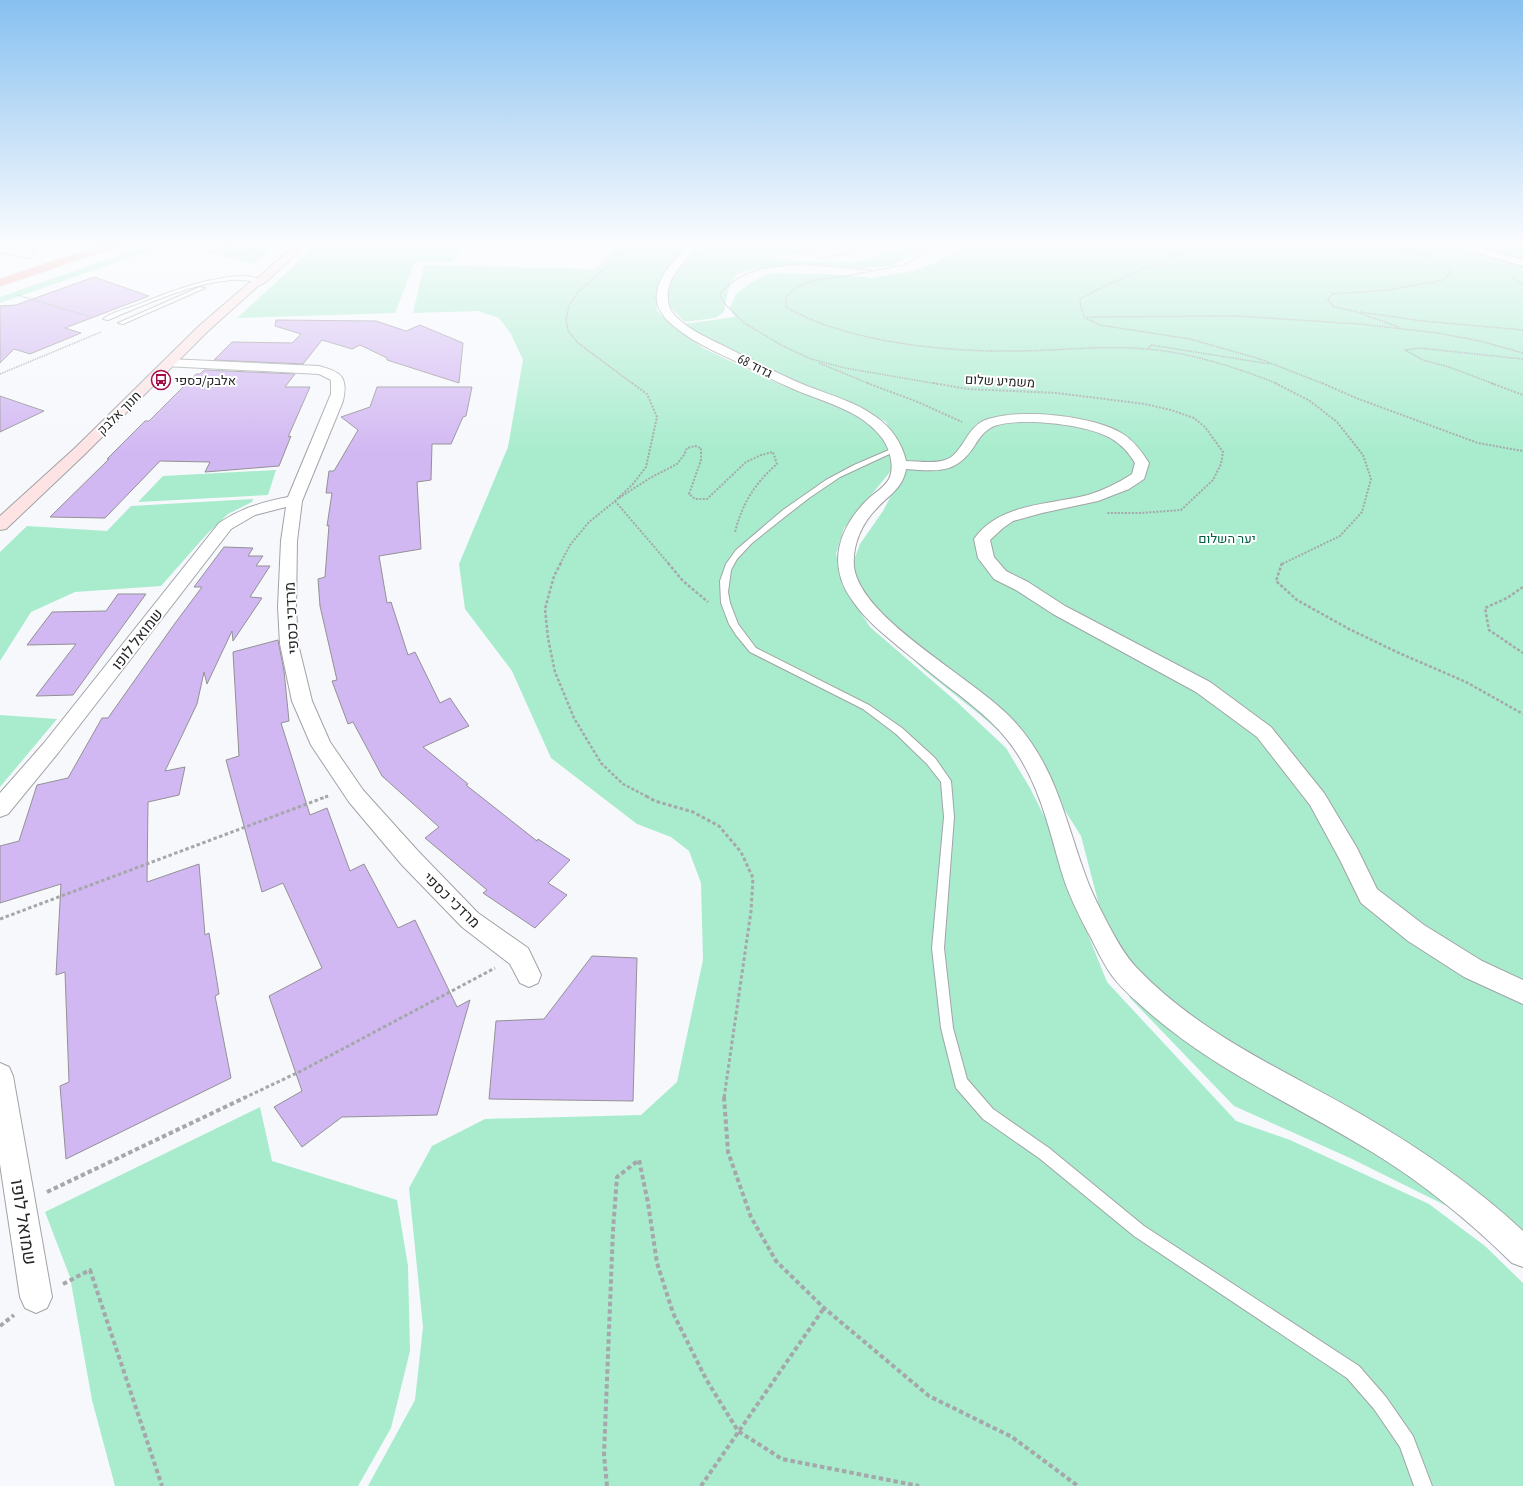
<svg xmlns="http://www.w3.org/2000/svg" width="1523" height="1486" font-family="'PT Sans Narrow',Heebo,sans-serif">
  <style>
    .green { fill: #a8eccd }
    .building { fill: #d2b8f2; stroke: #939195 }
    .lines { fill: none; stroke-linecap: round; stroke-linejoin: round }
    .lane-casing { stroke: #a1a3a6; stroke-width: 2 }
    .street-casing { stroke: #a1a3a6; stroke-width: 2 }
    .secondary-casing { stroke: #a1a3a6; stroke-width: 2 }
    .highway-casing { stroke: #d3d3d4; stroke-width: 2 }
    .path-far4 { stroke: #a5a7aa; stroke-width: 1.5; stroke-dasharray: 1.5 1; stroke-linecap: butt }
    .path-far3 { stroke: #a5a7aa; stroke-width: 2; stroke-dasharray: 2 1.5; stroke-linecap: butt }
    .path-far2 { stroke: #a5a7aa; stroke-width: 2.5; stroke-dasharray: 3 2; stroke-linecap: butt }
    .path-far1 { stroke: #a5a7aa; stroke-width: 3; stroke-dasharray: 3.5 2.5; stroke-linecap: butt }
    .path { stroke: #a5a7aa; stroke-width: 4; stroke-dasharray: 4.5 3; stroke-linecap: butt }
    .lane { fill: #fff; fill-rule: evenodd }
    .street { fill: #fff; fill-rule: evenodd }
    .secondary { fill: #fde3e3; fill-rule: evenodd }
    .highway { fill: #f7a3a1; fill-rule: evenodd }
    .labels { text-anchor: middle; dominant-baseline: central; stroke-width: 4; stroke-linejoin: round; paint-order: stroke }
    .far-street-label { font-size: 13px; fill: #242527; stroke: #fff }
    .far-poi-label { font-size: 13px; fill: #242527; stroke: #fff; text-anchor: start }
    .far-park-label { font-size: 13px; fill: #005f42; stroke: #fff }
    .street-label { font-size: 15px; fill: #242527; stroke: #fff }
    .near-street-label { font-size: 18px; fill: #242527; stroke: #fff }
  </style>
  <rect width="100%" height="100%" fill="#f6f8fc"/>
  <!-- green -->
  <path class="green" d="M150,244H169L0,303V297Z
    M192,244H276L253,264Z
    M318,244H464L452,262H415L395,313L237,318Z
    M622,244H687C669,265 655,282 657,311L672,325L703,348L770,380L848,411L870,426L882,438L893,461L890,472L844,528L836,554L850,596L870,627L958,703L1006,748L1030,788L1058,844L1077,907L1107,982L1236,1121L1290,1140L1429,1204L1485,1246L1523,1283V1486H368L415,1400L423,1327L409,1188L432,1146L485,1119L641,1115L677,1082L703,960L701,883L689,851L671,837L637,824L551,758L512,671L465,609L459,564L508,447L523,360L511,334L499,318L478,311L413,313L424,265L595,269Z
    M703,244H857L854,245L792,255L771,256L789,261L856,262L918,244H937L890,266L864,268L803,264L750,270L736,275L732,280L728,291L724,312L715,318L685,322L665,301C669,290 673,279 679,269C686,260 697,254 703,244Z
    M966,244H1523V1265L1481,1223L1350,1158L1234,1106L1130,998L1099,905L1081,836L1033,760L979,714L924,670L874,622L851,568L860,544L883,511L908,463L886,422L849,402L819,392L783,377L712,341L684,324L735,317L730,308L736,294L752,282L770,273L847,275L872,278L913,271L940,261Z
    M276,470L268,495L138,502L163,476Z
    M253,499L252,502L228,514L207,534L161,586L75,592L31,612L0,661V552L27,526L107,531L131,506Z
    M0,715L57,719L0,787Z
    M260,1107L272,1161L397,1200L408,1266L410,1351L391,1428L358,1486H115L92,1400L70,1277L45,1212Z"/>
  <!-- building -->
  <path class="building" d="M94,277L149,296L65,328L81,333L30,354L14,349L0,363V306L16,305Z
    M276,320L376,321L406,331L420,325L463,343L459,383L387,360V358L360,345L352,349L322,340L303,364L214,360L232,342L292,343L301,334L275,326Z
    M204,370L295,374L285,387H310L288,437L291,436L279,466L205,472L210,462L160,461L105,518L50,517L109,459H107L145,421H149L196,374H200Z
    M377,387H472L466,416L463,417L451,444H432L431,480L417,482L421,549L379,556L387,603L391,602L408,655L415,652L440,703L450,698L469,726L423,747L468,784L466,785L537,841L538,839L570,860L548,883L567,895L535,928L483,893L487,890L425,838L439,827L382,776L353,722L348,724L332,681L337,680L320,606L318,579L325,577L329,525L327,526L332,493H326L329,471H334L358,430L341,417L370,407Z
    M0,396L44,411L0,432Z
    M224,547L253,548L248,556H263L256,566H270L250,597L262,598L233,641L232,631L207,684L204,672L197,704L165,771L185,767L179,795L148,802L147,882L199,864L205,935L209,933L219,994L215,996L231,1078L66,1159L60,1086L69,1082L65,972L56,975L61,884L0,903V846L19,841L37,785L68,778L102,718H108L173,626L202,587H194Z
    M118,594H146L73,695L36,696L76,644L27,645L52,612L106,611Z
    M278,640L284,671L289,721L281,723L310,815L327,808L350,871L364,864L398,928L415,920L457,1007L470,1000L437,1115L342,1117L302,1147L274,1107L302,1091L269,996L322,968L283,883L262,892L226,760L239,756L233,652Z
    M592,956L637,958L633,1101L489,1099L496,1021L544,1019Z"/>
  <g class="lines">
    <defs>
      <path id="lane" d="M247,276L265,280C260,283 239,279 231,280C189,284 147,304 108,320L103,319C111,313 124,309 134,306C170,292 208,276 247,276Z
        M200,287L205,288L123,324L118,323Z
        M896,447L899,449L898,450L840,477L809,498L782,519L752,543L737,559L731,570L728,592L730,603L738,624L756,648L869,705L902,728L935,758L951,781L954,817L944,948L953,1028L967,1079L993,1109L1049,1148L1144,1226L1359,1366L1386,1397L1413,1436L1432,1486H1414L1400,1447L1374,1409L1347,1378L1134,1236L1039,1158L983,1119L956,1088L941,1028L932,948L944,817L941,782L927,764L896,734L863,709L750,652L736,635L729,624L721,603L720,581L726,564L736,550L783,510L826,480L854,465Z"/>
      <path id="street" d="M689,244H699C688,259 671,272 668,291C667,298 668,306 672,312C684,327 705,337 722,345C750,359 778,374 807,386C830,395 856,402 876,417C891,427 902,443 906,461C918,461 933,464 945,460C962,455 966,429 983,421C1014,407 1094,415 1123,434C1134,441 1142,452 1149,463L1144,479L1129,489L1098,501L1042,513L1013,521L1003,528L990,540L994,557L1006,571L1028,582L1065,606L1210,682L1271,727L1324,793L1357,848L1377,889L1424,925L1482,961L1523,980V1004L1464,977L1408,941L1361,903L1340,860L1310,805L1257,737L1196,692L1053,614L1016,590L994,579L978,558L974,539C999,503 1049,505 1088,495C1104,490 1118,483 1132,474L1135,463C1129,453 1122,445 1112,439C1088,424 1021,417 994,426C985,430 979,438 975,445C956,475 937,471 906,469C903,488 889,495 877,508C862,523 852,545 854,567C861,620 976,679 1013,720C1056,766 1065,820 1086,877C1092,894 1101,910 1109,926C1117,941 1125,955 1136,967C1198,1033 1282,1069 1359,1113C1418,1147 1474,1185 1523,1231V1267L1512,1263C1469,1221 1423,1183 1372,1152C1295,1105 1212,1069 1145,1009C1134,999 1122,989 1113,977C1104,965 1098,952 1091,938C1079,916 1068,894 1061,870C1050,832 1041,792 1020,758C1004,731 982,713 958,694C940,681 923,666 905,652C886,636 866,621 852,600C827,565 838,529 867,500C874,493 884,488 889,479C895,467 890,449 882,438C862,411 827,403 798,391C777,382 757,372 737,362C714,351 686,339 667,320C660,312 655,303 657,293C659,274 677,258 689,244Z
        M1452,244H1467L1523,260V266L1454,246Z
        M0,246L34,253L35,255L30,258L0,252Z
        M169,359L319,366C342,372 348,377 343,401L302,501L297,541L296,607L298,644L312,701L330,742L363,790L418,851L478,913L528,948L541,975L538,983L529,987L520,983L510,964L462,927L402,865L349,802L311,745L292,701L280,644L278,607L281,541L286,507L255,515L231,529L58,753L8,814L0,817V793L44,743L219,523C241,508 263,502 288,497L331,394V380L319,374L165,366L163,363L165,360Z
        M0,1063L9,1067L13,1076L52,1297L47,1308L36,1313L25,1308L20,1297L0,1164Z"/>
      <path id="secondary" d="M296,244H307L266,282L258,286L207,332L85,454L6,529L0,530V516L75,448L199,326L250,282L258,278Z"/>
      <path id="highway" d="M105,244H120L119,246L0,286V279Z"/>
    </defs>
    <!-- lane casing -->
    <use href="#lane" class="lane-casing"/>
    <!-- street casing -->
    <use href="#street" class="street-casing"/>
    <!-- secondary casing -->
    <use href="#secondary" class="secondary-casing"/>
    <!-- highway casing -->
    <use href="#highway" class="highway-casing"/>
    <!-- path-far4 -->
    <path class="path-far4" d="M179,244L209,253L228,245L232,246L212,253L226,257L239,252
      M222,244L228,245
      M632,244L577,293L569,306L566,319L568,331L578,343L633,384
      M946,244L903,265L846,276L815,280L797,287L786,296V307C846,342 944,352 1013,351C1058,351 1102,345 1146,349C1189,352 1238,368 1278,384
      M1189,244L1184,251L1105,286L1080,299L1081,308L1085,318L1100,325L1190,339L1260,359L1324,384
      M1390,244L1440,260L1452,270L1444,280L1388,290L1332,294L1328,300L1334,307L1354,311L1399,327
      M248,245L258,246L260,248L249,253L237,251L239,248Z
      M254,252L264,255
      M819,259L891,244
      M872,270C825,267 753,252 720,294L723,302L744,323L783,346L811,359L845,368L938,384
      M1513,278L1523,285
      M17,295L91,317
      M1360,312L1423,321L1523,330
      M1087,317L1237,316L1359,324L1438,333L1480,341L1523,353
      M1148,349L1151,345L1270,364
      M819,363L870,384
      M0,374L101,332
      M1494,384L1449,367L1423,360L1405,350L1419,348L1523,359"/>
    <!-- path-far3 -->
    <path class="path-far3" d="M867,383L918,402L962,422
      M933,383L968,389L1057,393L1145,404L1171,410L1194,418L1205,427L1223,452L1221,464L1213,480L1181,510L1140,513H1106
      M1275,383L1310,401L1337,422L1363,455L1371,479L1362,512L1340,536L1282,564
      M1322,383L1356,398L1478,443L1523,451
      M1491,383L1523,395
      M619,498L650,478L677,464L684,455L687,448L695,446L701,448V460L689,494L695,499H707L746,462L761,455L773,452L777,464C755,483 742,504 735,532
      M615,501L669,564
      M560,564L570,545L589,522L614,502L633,484L646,467L657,417L647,394L632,383"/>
    <!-- path-far2 -->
    <path class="path-far2" d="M561,563L554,576L545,609L548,638L555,672L574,718L601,763L623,784L648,797
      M668,563L683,581L708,602
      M1282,563L1276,581L1297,600L1349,629L1399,653L1466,682L1523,714
      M1523,587L1507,598L1485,608L1489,630L1523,653
      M325,797L329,796"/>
    <!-- path-far1 -->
    <path class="path-far1" d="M646,796L655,801L693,812L719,826L741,852L753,878L751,911L724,1098
      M0,919L328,796
      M244,1098L301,1071L495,968"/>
    <!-- path -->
    <path class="path" d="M724,1097L728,1152L751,1217L776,1261L824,1308L929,1396L1012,1437L1078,1486
      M47,1192L246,1097
      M63,1284L90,1270L162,1486
      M0,1326L14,1315
      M607,1486L604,1455L613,1230L617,1177L639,1160L648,1203L657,1263L673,1313L706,1379L738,1431L782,1459L919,1486
      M701,1486L824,1308"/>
    <!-- lane -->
    <use href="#lane" class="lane"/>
    <!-- street -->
    <use href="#street" class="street"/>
    <!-- secondary -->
    <use href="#secondary" class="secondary"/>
    <!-- highway -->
    <use href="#highway" class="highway"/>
  </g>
  <!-- sky -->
  <linearGradient id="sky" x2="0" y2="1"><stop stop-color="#87c0f0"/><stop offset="0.54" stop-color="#fbfcfe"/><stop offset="1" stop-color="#fbfcfe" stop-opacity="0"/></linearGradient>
  <rect width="1523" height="452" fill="url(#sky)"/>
  <!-- icons -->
  <defs>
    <symbol id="bus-ring" viewBox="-11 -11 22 22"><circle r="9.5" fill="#fff" stroke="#a40d46" stroke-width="1.5"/><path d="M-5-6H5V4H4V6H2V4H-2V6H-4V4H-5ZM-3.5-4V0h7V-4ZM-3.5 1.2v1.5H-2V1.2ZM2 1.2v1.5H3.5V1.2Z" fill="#a40d46"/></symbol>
  </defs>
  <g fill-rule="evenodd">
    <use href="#bus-ring" x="150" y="369" width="22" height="22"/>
  </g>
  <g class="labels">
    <!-- far-street labels -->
    <g class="far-street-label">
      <text transform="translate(755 366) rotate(27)">גדוד 68</text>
      <text transform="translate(1000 381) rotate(3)">משמיע שלום</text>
      <text transform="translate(119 413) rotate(-45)">חנוך אלבק</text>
    </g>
    <!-- far-poi labels -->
    <g class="far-poi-label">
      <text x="175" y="380">אלבק/כספי</text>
    </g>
    <!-- far-park labels -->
    <g class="far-park-label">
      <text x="1227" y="538">יער השלום</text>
    </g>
    <!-- street labels -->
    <g class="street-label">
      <text transform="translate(291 618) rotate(-93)">מרדכי כספי</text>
      <text transform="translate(137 639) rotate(-52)">שמואל לופו</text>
      <text transform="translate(452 900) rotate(44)">מרדכי כספי</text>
    </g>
    <!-- near-street labels -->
    <g class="near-street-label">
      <text transform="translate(24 1222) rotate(81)">שמואל לופו</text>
    </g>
  </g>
</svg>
